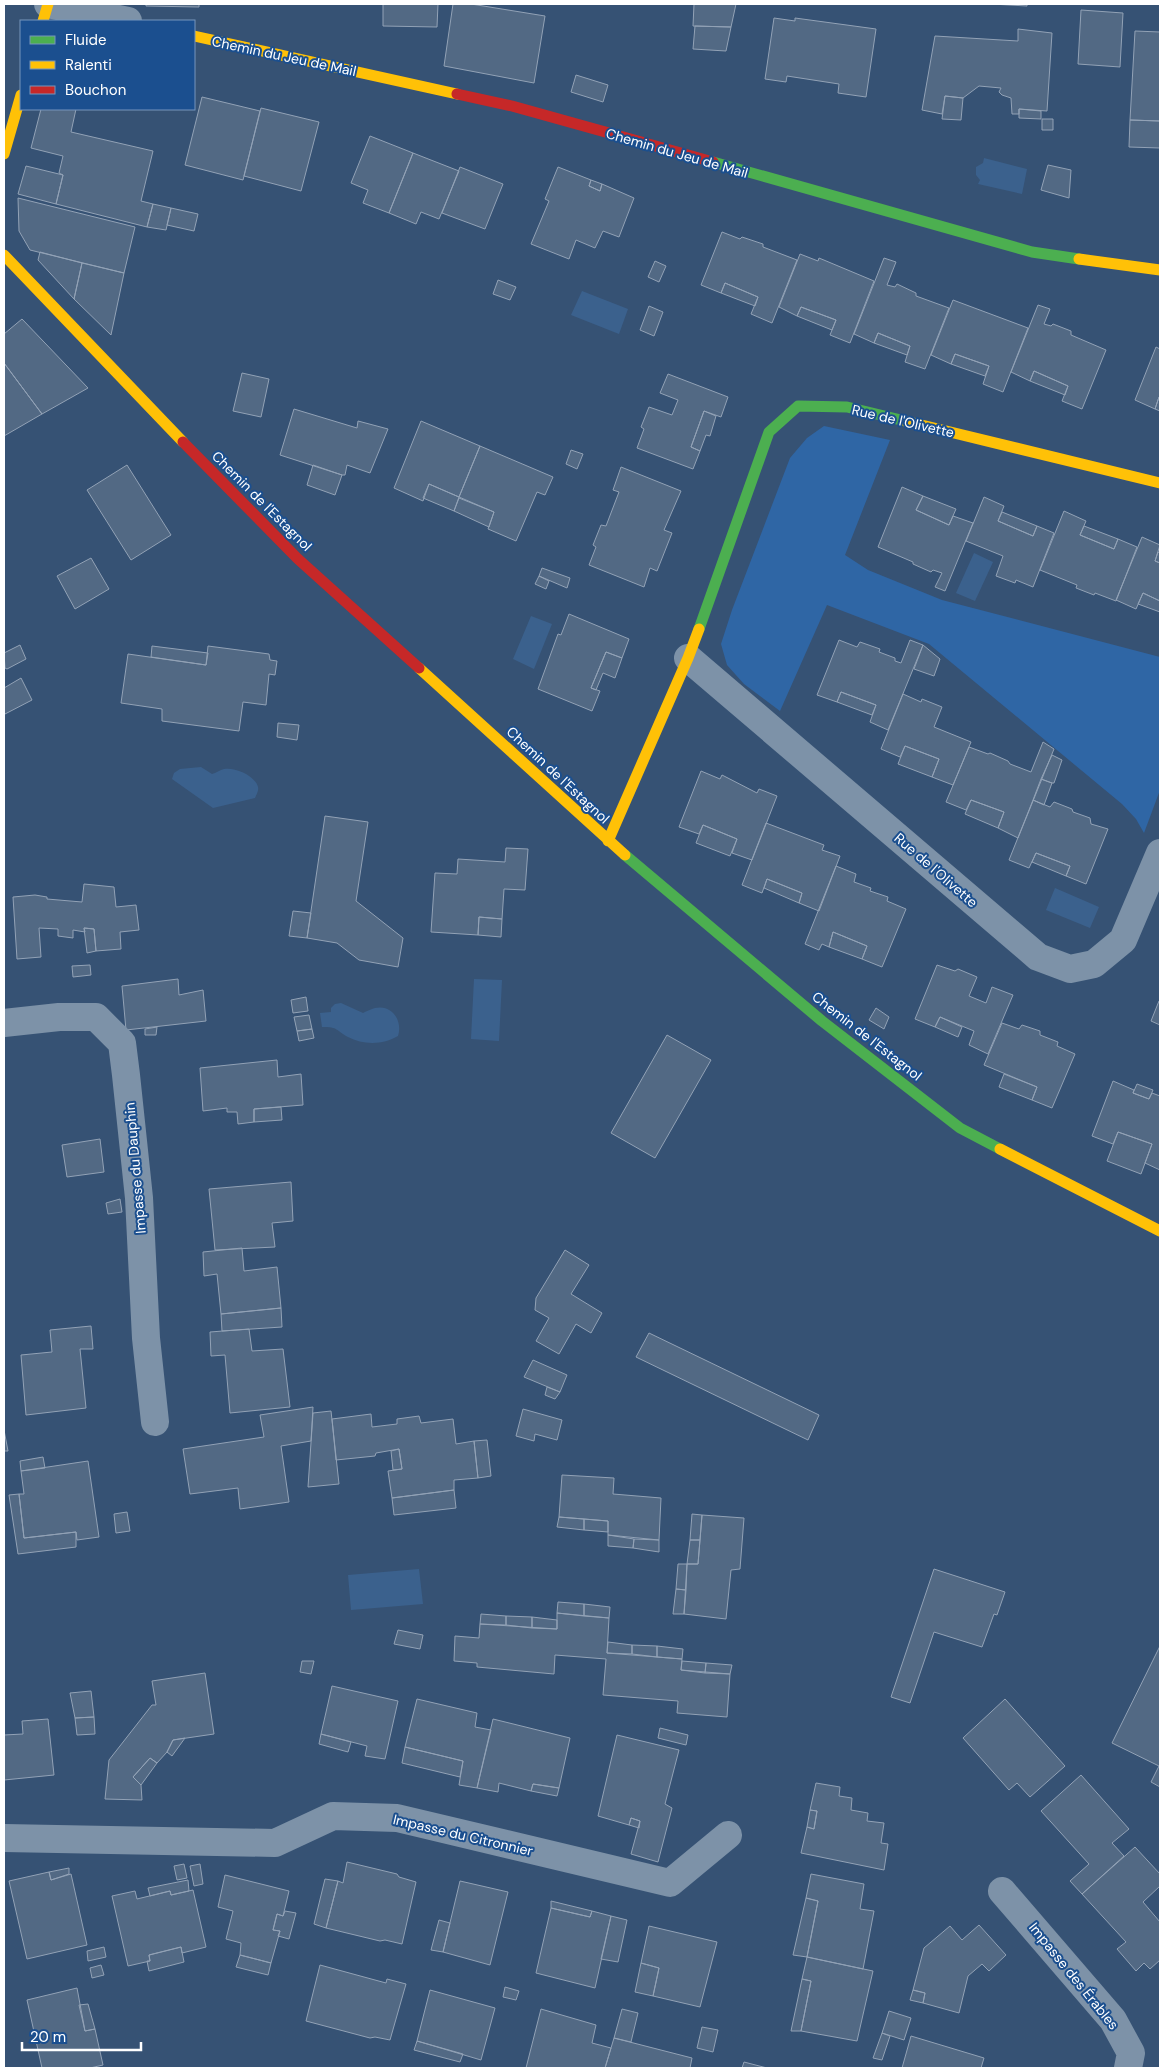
<svg xmlns="http://www.w3.org/2000/svg" width="1164" height="2072" font-family="'DM Sans',sans-serif">
  <style>
    .green { fill: #2f66a5 }
    .water { fill: #3b618d }
    .building { fill: #526984; stroke: #92a2b6 }
    .lines { fill: none; stroke-linecap: round; stroke-linejoin: round }
    .street { stroke: #7d92a8; stroke-width: 28 }
    .fast { stroke: #4caf50; stroke-width: 11 }
    .slow { stroke: #ffc107; stroke-width: 11 }
    .jam { stroke: #c62828; stroke-width: 11 }
    .labels { text-anchor: middle; dominant-baseline: central; stroke-width: 4; stroke-linejoin: round; paint-order: stroke }
    .street-label { font-size: 14px; fill: #fff; stroke: #1b4f8f }
  </style>
  <rect width="100%" height="100%" fill="#365274"/>
  <!-- green -->
  <path class="green" d="M824,426L890,440L845,555L868,570L942,600L1160,657V790L1144,833L1136,819L1122,804L929,644L827,605L780,711L744,684L727,665L721,644L732,610L790,458L807,438Z"/>
  <!-- water -->
  <path class="water" d="M984,158L1027,169L1022,194L978,184L980,180L976,175V167L983,163Z
    M582,291L628,309L619,334L571,315Z
    M974,553L993,562L975,601L956,593Z
    M531,616L552,624L534,669L513,659Z
    M201,767L212,774C216,773 220,770 224,769C234,767 255,775 258,787C259,791 256,795 255,798L213,808L172,779L174,773L180,769Z
    M1055,888L1099,907L1090,928L1046,910Z
    M474,979L502,980L499,1041L471,1039Z
    M341,1003L363,1013C367,1011 371,1009 375,1008C392,1004 403,1021 398,1036C383,1045 363,1045 348,1037C335,1030 339,1027 322,1027L320,1013L331,1012V1008L335,1004Z
    M419,1569L423,1604L351,1610L348,1575Z"/>
  <!-- building -->
  <path class="building" d="M146,4H199V7L146,6Z
    M383,4H438L437,27L383,26Z
    M453,4H471L545,16L534,83L444,66Z
    M694,4H736L731,27L693,26Z
    M991,4H1027V6Z
    M1081,10L1123,13L1120,67L1078,64Z
    M774,18L795,21V18L876,29L866,97L838,93L839,84L787,76L786,82L765,79Z
    M695,26L731,27L726,51L693,49Z
    M1018,29L1052,33L1047,111L1019,109V114H1012L1011,98L1002,95L999,92L1001,88L979,86L963,98L945,96L942,114L922,110L935,36L1018,41Z
    M1135,31L1160,32V121L1130,120Z
    M576,75L608,85L603,102L571,92Z
    M945,96L963,98L961,120L942,119Z
    M202,97L260,111L243,180L185,165Z
    M261,108L319,122L301,191L244,176Z
    M41,109H76L71,132L153,151L141,201L153,204L147,227L56,204L63,175L59,173L63,156L31,148Z
    M1019,109L1041,111V119L1019,118Z
    M1042,119H1053V130H1042Z
    M1130,120L1160,121V148L1129,147Z
    M370,136L413,153L389,213L363,203L368,190L351,183Z
    M413,153L459,171L439,219L421,212L416,224L389,213Z
    M1048,165L1071,170L1069,198L1041,190Z
    M26,166L63,175L56,204L18,194Z
    M460,167L503,184L485,229L442,213Z
    M558,167L591,180L589,186L600,191L602,184L634,198L619,237L603,231L595,248L576,240L569,259L531,244L549,201L545,199Z
    M591,180L602,184L600,191L589,186Z
    M18,198L135,227L124,273L30,250L19,231Z
    M153,204L171,208L166,230L147,227Z
    M171,208L198,214L194,231L167,225Z
    M722,232L740,239L742,237L763,244V247L797,260L772,323L751,314L758,297L725,283L721,293L701,285Z
    M40,252L82,263L74,299L38,260Z
    M800,254L818,261L819,258L874,281L850,343L830,335L836,320L801,307L797,316L779,307Z
    M884,258L896,262L887,285L895,287L897,284L916,293V296L949,308L925,369L905,362L910,346L878,333L874,343L854,334Z
    M655,261L666,266L659,282L648,277Z
    M82,263L124,273L111,335L74,299Z
    M498,280L516,287L510,300L493,294Z
    M725,283L758,297L755,306L721,293Z
    M953,300L1028,328L1003,392L983,384L989,366L955,354L951,364L931,355Z
    M1038,305L1050,309L1044,324L1051,326L1053,324L1071,331V335L1106,350L1082,409L1062,401L1068,386L1034,371L1030,381L1011,372Z
    M649,306L663,312L654,336L640,330Z
    M801,307L836,320L832,330L797,316Z
    M22,319L88,388L42,414L4,363V334Z
    M878,333L910,346L907,355L874,343Z
    M1156,347L1160,349V398L1159,397L1155,409L1135,400Z
    M955,354L989,366L985,376L951,364Z
    M4,363L42,414L4,436Z
    M1034,371L1068,386L1065,395L1030,381Z
    M242,373L269,379L261,417L233,411Z
    M668,374L728,397L721,417L704,411L691,447L700,451L693,469L637,448L644,429L641,427L649,407L672,415L678,400L660,393Z
    M1159,397L1160,398V411L1155,409Z
    M294,409L357,428L358,421L388,429L370,473L347,465L345,475H342L280,455Z
    M704,411L716,416L710,436L706,435L700,451L691,447Z
    M421,421L480,446L459,497L429,484L423,501L394,488Z
    M480,446L553,477L545,495L537,492L516,541L488,529L494,512L459,497Z
    M571,450L583,454L577,469L566,464Z
    M127,465L171,535L131,560L87,490Z
    M313,465L342,475L335,495L307,485Z
    M621,467L681,491L664,530L672,533L657,571L650,568L644,587L589,565L596,547L593,545L601,525L606,526L619,492L613,490Z
    M429,484L459,497L454,511L423,498Z
    M902,487L923,496L916,510L949,525L953,516L973,523L945,591L935,587L942,573L933,570L931,572L913,564V562L878,547Z
    M923,496L956,509L949,525L916,510Z
    M984,497L1004,506L998,521L1033,536L1037,526L1054,533L1033,587L1016,580L1015,583L996,576L1003,556L966,541Z
    M459,498L494,512L489,527L454,511Z
    M1064,511L1086,521L1080,535L1114,549L1118,539L1137,547L1116,601L1095,593L1094,595L1076,588L1077,585L1040,570Z
    M1002,512L1037,526L1033,536L998,521Z
    M1084,526L1118,539L1114,549L1080,535Z
    M1142,537L1160,545L1155,561L1160,563V601L1143,593L1136,609L1116,600Z
    M1158,552L1160,553V563L1155,561Z
    M91,558L109,589L75,609L57,576Z
    M542,568L570,578L567,588L539,576Z
    M539,576L549,581L546,589L535,584Z
    M1143,593L1160,601V612L1138,604Z
    M569,614L629,639L622,658L606,652L591,688L600,691L592,711L538,689L558,634L561,635Z
    M839,640L857,647L860,642L880,649L879,652L895,658V661L901,663L910,640L923,645L888,730L870,722L876,705L841,692L837,702L817,695Z
    M20,645L26,659L7,669L5,668L4,653Z
    M923,645L940,659L934,676L914,669Z
    M152,646L208,653L206,665L151,657Z
    M208,646L269,654L270,660L277,661L275,675L269,674L266,705L243,702L239,731L162,721V709L121,703L128,654L206,665Z
    M606,652L622,658L615,678L603,673L596,690L591,688Z
    M21,678L32,700L5,714L4,711V688Z
    M841,692L876,705L872,715L837,702Z
    M903,694L921,702L922,699L942,707L934,727L971,742L953,785L932,777L939,759L905,746L900,757L881,749Z
    M278,723L299,725L297,740L277,737Z
    M1043,742L1054,749L1018,838L998,828L1004,812L971,800L966,810L946,802L969,747L988,754L990,753L1008,761L1010,764L1031,772Z
    M905,746L939,759L932,777L898,764Z
    M1052,755L1062,760L1054,783H1052L1041,779Z
    M701,771L720,779L722,775L757,793L759,789L777,796L752,860L732,853L737,839L703,825L699,834L679,827Z
    M1041,779L1052,783L1044,805L1033,800Z
    M971,800L1004,812L998,828L965,814Z
    M1033,800L1050,807L1054,802L1072,809L1073,812L1090,818L1091,824L1108,829L1086,884L1066,876L1070,866L1036,853L1029,868L1009,860Z
    M325,816L368,822L356,901L403,938L398,967L359,960L337,943L307,938Z
    M766,823L824,845L822,850L840,856L819,911L799,903L802,893L767,879L762,893L742,885Z
    M703,825L737,839L730,856L696,843Z
    M506,848L528,849L525,890L504,889L502,919L479,917L478,935L431,932L435,873L457,874L458,859L505,862Z
    M1036,853L1070,866L1066,876L1032,862Z
    M836,866L856,874L854,882L871,888L870,891L888,897L887,901L906,909L882,967L862,959L867,946L833,932L829,947L822,944L819,950L805,944Z
    M767,879L802,893L799,903L764,888Z
    M84,884L114,887L116,907L136,905L139,930L120,932L121,949L96,951L94,929L84,928L85,932L73,930V938L58,936V929L39,928L41,957L17,959L13,897L35,895L47,897V899L82,902Z
    M293,911L311,913L307,938L289,936Z
    M479,917L502,919L501,937L478,935Z
    M84,928L94,929L96,951L87,953Z
    M833,932L867,946L862,959L829,947Z
    M90,965L91,975L73,977L72,966Z
    M937,965L955,971L958,969L977,977L969,996L986,1003L992,987L1013,995L988,1054L969,1045L974,1031L940,1017L935,1027L915,1019Z
    M178,979L179,995L203,990L206,1021L126,1030L122,986Z
    M306,997L308,1011L293,1013L291,1000Z
    M1159,1001H1160V1025L1151,1021Z
    M876,1008L889,1017L884,1029L869,1020Z
    M309,1015L312,1029L297,1031L294,1017Z
    M940,1017L962,1027L958,1037L935,1027Z
    M1002,1023L1019,1029L1022,1025L1040,1031V1035L1058,1042L1057,1046L1075,1054L1052,1108L1032,1100L1037,1087L984,1065Z
    M157,1027L156,1035H145V1029Z
    M312,1029L314,1038L299,1041L297,1031Z
    M667,1035L711,1060L655,1158L611,1133Z
    M277,1060L278,1077L301,1074L303,1105L254,1109V1122L238,1124L237,1112H227V1108L203,1111L200,1068Z
    M1004,1074L1037,1087L1032,1100L999,1087Z
    M1113,1081L1134,1090L1133,1093L1149,1099L1152,1093L1160,1096V1170L1145,1163L1152,1144L1118,1132L1113,1144L1092,1136Z
    M1137,1084L1153,1090L1149,1099L1133,1093Z
    M281,1107L282,1120L254,1122V1109Z
    M1118,1132L1152,1144L1141,1174L1107,1161Z
    M100,1139L104,1172L67,1177L62,1145Z
    M291,1182L293,1221L272,1223L275,1247L215,1250L209,1189Z
    M120,1199L122,1212L108,1214L106,1203Z
    M242,1248L244,1271L277,1267L281,1308L221,1314L217,1274L204,1276L203,1252Z
    M565,1250L589,1265L571,1294L602,1313L591,1333L576,1324L559,1354L536,1341L549,1318L535,1310L536,1298Z
    M281,1308L282,1327L222,1331L221,1314Z
    M91,1326L93,1349H80L86,1408L26,1415L21,1355L52,1352L50,1330Z
    M249,1329L252,1351L283,1349L290,1407L230,1413L225,1355L211,1356L210,1332Z
    M649,1333L819,1415L808,1440L636,1357Z
    M533,1360L567,1375L560,1392L524,1377Z
    M547,1387L560,1392L555,1399L545,1395Z
    M313,1407L311,1441L281,1446L289,1502L240,1509L238,1488L190,1494L183,1449L264,1437L260,1415Z
    M523,1409L562,1420L557,1440L535,1434L534,1441L516,1436Z
    M331,1411L339,1484L308,1487L313,1413Z
    M371,1414L372,1427L397,1424V1419L419,1416L421,1423L453,1419L456,1444L474,1441L478,1478L454,1480V1490L392,1498L388,1471L402,1469L399,1449L376,1453L375,1456L336,1460L332,1419Z
    M4,1430L8,1451H4Z
    M487,1440L491,1476L478,1478L474,1441Z
    M399,1449L402,1469L393,1470L391,1451Z
    M43,1457L45,1468L21,1471L20,1461Z
    M88,1461L99,1537L77,1540L76,1532L24,1538L19,1494H24L21,1471Z
    M562,1475L614,1478L613,1494L661,1498L659,1540L608,1535V1521L559,1517Z
    M454,1490L456,1508L394,1515L392,1498Z
    M19,1494L24,1538L76,1532V1547L18,1554L9,1495Z
    M127,1512L130,1531L116,1533L114,1514Z
    M692,1514L702,1515L700,1540H690Z
    M702,1515L744,1518L740,1569L731,1570L726,1619L684,1614L687,1564H698Z
    M559,1517L584,1519V1530L557,1527Z
    M584,1519L608,1521V1532L584,1530Z
    M608,1535L634,1539L633,1548L608,1546Z
    M634,1539L659,1540V1552L633,1548Z
    M690,1540H700L698,1564H687Z
    M678,1564H687L686,1590L676,1589Z
    M934,1569L1005,1592L997,1615L994,1614L982,1647L934,1632L910,1703L891,1697Z
    M676,1589L686,1590L684,1614H673Z
    M558,1602L584,1604V1616L557,1613Z
    M584,1604L610,1607L609,1618L584,1616Z
    M557,1613L609,1618L607,1653L682,1659L681,1670L730,1674L727,1717L677,1713L678,1701L603,1695L606,1659L555,1655L554,1674L477,1667V1663L454,1661L455,1636L479,1638L480,1624L557,1629Z
    M481,1614L506,1616V1625L480,1624Z
    M506,1616L532,1617V1628L506,1625Z
    M532,1617L557,1620V1629L532,1628Z
    M398,1630L423,1635L420,1649L394,1644Z
    M608,1642L632,1645V1654L607,1653Z
    M632,1645L657,1646V1657L632,1654Z
    M657,1646L683,1649L682,1659L657,1657Z
    M1160,1646V1787L1151,1782L1159,1766L1112,1743Z
    M302,1661H314L311,1674L300,1672Z
    M682,1661L706,1663L705,1673L681,1670Z
    M706,1663L732,1665L730,1674L705,1673Z
    M205,1673L214,1734L173,1740L167,1752L157,1763L150,1758L133,1777L141,1785L142,1800L105,1799L109,1760L152,1705H156L152,1681Z
    M332,1686L398,1701L385,1759L365,1756L367,1746L321,1734Z
    M91,1691L94,1717L75,1718L70,1693Z
    M417,1699L477,1713L475,1727L491,1730L477,1788L459,1785L463,1761L405,1747Z
    M1005,1699L1065,1766L1030,1797L1017,1783L1009,1790L963,1738Z
    M94,1717L95,1734L77,1735L75,1718Z
    M48,1719L54,1775L4,1780V1735L23,1734L22,1721Z
    M493,1719L570,1738L559,1788L533,1784L531,1791L499,1783L498,1792L477,1788Z
    M660,1728L688,1735L686,1745L658,1738Z
    M321,1734L351,1742L348,1752L319,1744Z
    M617,1735L679,1750L665,1804L672,1808L658,1862L631,1854L640,1821L631,1818L629,1825L598,1816Z
    M185,1738L172,1756L167,1752L173,1740Z
    M405,1747L463,1761L460,1777L402,1763Z
    M150,1758L157,1763L141,1785L133,1777Z
    M1081,1775L1129,1829L1112,1843L1124,1856L1082,1894L1070,1881L1089,1864L1041,1811Z
    M816,1783L840,1787L839,1796L852,1798L851,1810L868,1813L867,1821L884,1823L881,1843L888,1844L884,1870L801,1853L807,1827L814,1829L817,1811L810,1810Z
    M533,1784L559,1788L557,1796L531,1791Z
    M810,1810L817,1811L814,1829L807,1827Z
    M631,1818L640,1821L639,1828L629,1825Z
    M1135,1847L1160,1874V1886L1143,1902L1160,1922V1960L1150,1969L1144,1963L1136,1971L1117,1949L1126,1942L1082,1894Z
    M347,1862L397,1874L399,1877L416,1882L402,1944L385,1940L380,1941L326,1928L338,1881L343,1883Z
    M184,1864L187,1878L177,1880L174,1866Z
    M200,1864L203,1884L194,1886L190,1866Z
    M69,1868V1874L51,1880L49,1872Z
    M49,1872L51,1880L71,1874L87,1945L27,1959L9,1881Z
    M811,1874L864,1884L860,1909L874,1911L863,1969L807,1957L818,1901L806,1898Z
    M225,1875L289,1891L283,1916L277,1914L273,1930L280,1931L271,1963L240,1955L241,1943L226,1939L233,1911L218,1907Z
    M325,1879L338,1881L326,1928L314,1924Z
    M188,1880L189,1891L171,1895L170,1891L150,1896L148,1888Z
    M460,1881L508,1892L490,1965L443,1952Z
    M193,1890L206,1947L182,1953L181,1947L149,1955L150,1961L128,1966L112,1896L135,1891L137,1899L170,1891L171,1895Z
    M806,1898L818,1901L807,1957L793,1955Z
    M551,1901L592,1911L590,1917L551,1908Z
    M551,1908L590,1917L592,1911L611,1916L595,1988L536,1973Z
    M285,1911L296,1913L289,1939L278,1936L280,1931L273,1930L277,1914L283,1916Z
    M611,1916L627,1920L618,1962L601,1959Z
    M439,1920L450,1923L443,1952L431,1950Z
    M979,1925L1006,1955L989,1971L982,1964L968,1976L959,2013L923,2003L925,1993L913,1990L924,1948L950,1926L962,1940Z
    M649,1926L717,1942L700,2007L653,1996L659,1968L641,1963Z
    M104,1947L106,1957L88,1961L87,1951Z
    M181,1947L184,1962L149,1971L147,1961H150L149,1955Z
    M240,1955L271,1963L268,1975L236,1967Z
    M807,1957L873,1971L857,2041L801,2031L811,1981L802,1979Z
    M641,1963L659,1968L653,1996L635,1992Z
    M101,1965L104,1975L92,1978L90,1968Z
    M320,1965L386,1983L387,1979L406,1984L390,2040L375,2037L370,2038L306,2021Z
    M802,1979L811,1981L801,2031H791Z
    M505,1987L519,1991L516,2000L503,1997Z
    M77,1988L85,2031L95,2029L103,2065L90,2068H42L27,2000Z
    M430,1990L495,2008L481,2060L417,2041Z
    M913,1990L925,1993L923,2003L910,2000Z
    M88,2004L95,2029L85,2031L79,2005Z
    M541,2009L596,2025L592,2043L611,2048L605,2068H526Z
    M622,2009L638,2013L631,2042L614,2038Z
    M889,2011L911,2018L904,2040L882,2033Z
    M702,2027L718,2030L713,2052L697,2048Z
    M882,2033L890,2036L882,2060L873,2058Z
    M911,2036L984,2058L981,2068H902Z
    M614,2038L692,2058L690,2068H605Z
    M417,2041L463,2054L460,2062L414,2050Z
    M744,2062L767,2068H742Z"/>
  <g class="lines">
    <!-- street -->
    <path class="street" d="M48,4L128,21
      M688,658L1038,957L1070,969L1094,964L1123,940L1160,853
      M4,1023L59,1017H96L122,1043L126,1075L139,1198L146,1338L155,1422
      M4,1838L275,1843L333,1816L397,1818L670,1883L728,1835
      M1002,1891L1113,2020L1131,2053L1128,2068"/>
    <!-- fast -->
    <path class="fast" d="M713,162L1032,252L1079,259
      M699,629L769,432L798,406L847,407L905,421
      M625,855L822,1021L960,1128L1000,1149"/>
    <!-- slow -->
    <path class="slow" d="M43,21L48,4
      M194,36L457,94
      M4,154L21,95
      M4,255L183,442
      M1079,259L1160,270
      M905,421L1160,483
      M419,668L625,855
      M608,841L688,658L699,629
      M1000,1149L1160,1231"/>
    <!-- jam -->
    <path class="jam" d="M457,94L512,106L713,162
      M183,442L298,559L419,668"/>
  </g>
  <g class="labels">
    <!-- street labels -->
    <g class="street-label">
      <text transform="translate(284 56) rotate(12)">Chemin du Jeu de Mail</text>
      <text transform="translate(677 153) rotate(16)">Chemin du Jeu de Mail</text>
      <text transform="translate(903 421) rotate(13)">Rue de l'Olivette</text>
      <text transform="translate(262 501) rotate(45)">Chemin de l'Estagnol</text>
      <text transform="translate(558 775) rotate(43)">Chemin de l'Estagnol</text>
      <text transform="translate(936 870) rotate(41)">Rue de l'Olivette</text>
      <text transform="translate(867 1036) rotate(38)">Chemin de l'Estagnol</text>
      <text transform="translate(135 1168) rotate(-95)">Impasse du Dauphin</text>
      <text transform="translate(463 1835) rotate(13)">Impasse du Citronnier</text>
      <text transform="translate(1074 1976) rotate(51)">Impasse des Érables</text>
    </g>
  </g>
  <!-- border -->
  <rect width="1164" height="2072" fill="none" stroke="#ffffff" stroke-width="10"/>
  <!-- legend -->
  <rect x="20" y="20" width="175" height="90" fill="#1b4f8f" stroke="#7695bc"/>
  <rect x="30" y="36" width="25" height="8" fill="#4caf50" stroke="#7695bc"/>
  <text x="65" y="45" font-size="15" fill="#ffffff">Fluide</text>
  <rect x="30" y="61" width="25" height="8" fill="#ffc107" stroke="#7695bc"/>
  <text x="65" y="70" font-size="15" fill="#ffffff">Ralenti</text>
  <rect x="30" y="86" width="25" height="8" fill="#c62828" stroke="#7695bc"/>
  <text x="65" y="95" font-size="15" fill="#ffffff">Bouchon</text>
  <!-- scale -->
  <path d="M22 2042v8h119v-8" fill="none" stroke="#ffffff" stroke-width="2.5"/>
  <text x="30" y="2042" font-size="15" fill="#ffffff" stroke="#1b4f8f" stroke-width="4" paint-order="stroke">20 m</text>
</svg>
